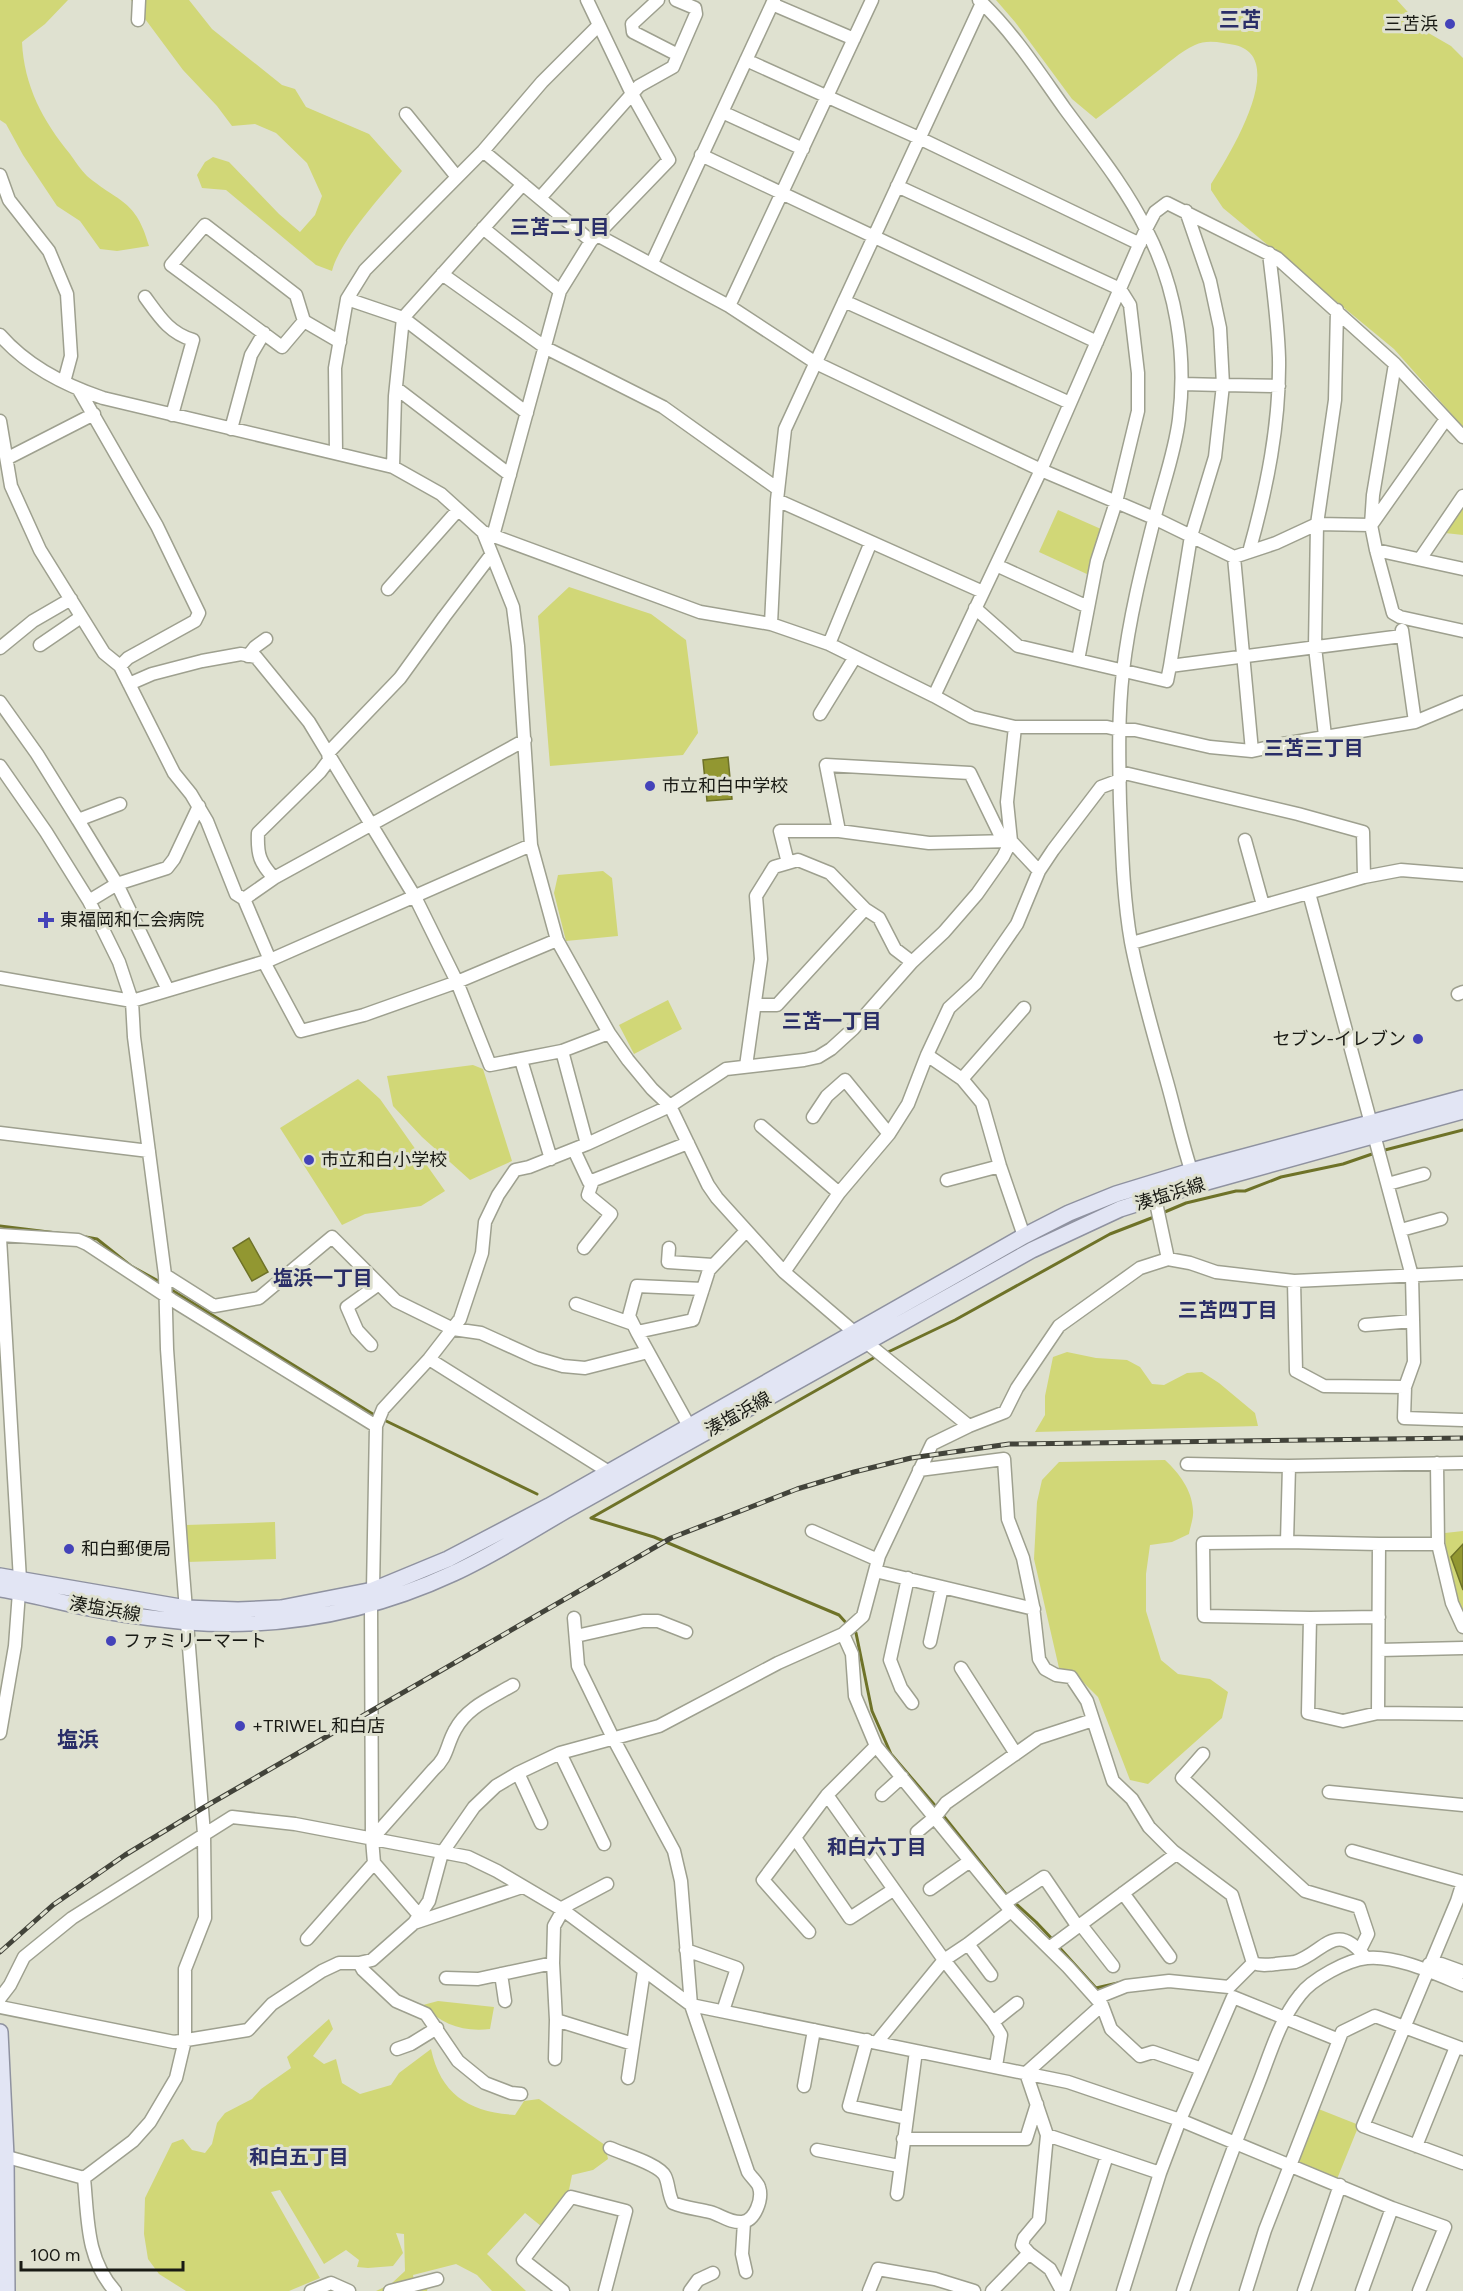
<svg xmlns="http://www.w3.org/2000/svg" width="1463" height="2291" font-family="Figtree,'Noto Sans JP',sans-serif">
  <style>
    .green { fill: #d1d777 }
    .water { fill: #929731; stroke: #6e7228; stroke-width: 1.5 }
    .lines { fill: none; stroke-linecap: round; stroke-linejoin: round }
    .stream { stroke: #6e7228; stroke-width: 3 }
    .minor-casing { stroke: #9ea08f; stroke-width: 15 }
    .major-casing { stroke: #8f92a0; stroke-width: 18 }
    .minor { stroke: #fff; stroke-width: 12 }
    .major { stroke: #e2e5f4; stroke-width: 15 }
    .rail-casing { stroke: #42433a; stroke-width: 5 }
    .rail { stroke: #dfe1d0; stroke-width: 3; stroke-dasharray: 9; stroke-linecap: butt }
    .poi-dot { fill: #4443b9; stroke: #dfe1d0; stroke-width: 2 }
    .labels { text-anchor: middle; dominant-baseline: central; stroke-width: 6; stroke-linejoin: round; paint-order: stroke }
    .poi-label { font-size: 18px; fill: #191a14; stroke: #dfe1d0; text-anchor: start }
    .street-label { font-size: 18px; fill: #191a14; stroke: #dfe1d0 }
    .neighbourhood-label { font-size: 20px; font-weight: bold; fill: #2a2e68; stroke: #dfe1d0 }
    .quarter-label { font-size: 21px; font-weight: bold; fill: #2a2e68; stroke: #dfe1d0 }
  </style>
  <rect width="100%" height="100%" fill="#dfe1d0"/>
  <!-- green -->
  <path class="green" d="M0,0H68L45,24L22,42C24,86 43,121 70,154C75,161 81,170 87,176C119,203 136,199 149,246L117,251L100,249L80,221L57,206L23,155L6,124L0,120Z
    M131,0H189L212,29L282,85L295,89L306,107L369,134L402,171C382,195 339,242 332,271L316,265L226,190L202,188L197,175L205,162L213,157L229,162L279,214L300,232L315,215L322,196L307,163L276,133L255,124L232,126L217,106L183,70Z
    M996,0H1397L1425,31L1451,46L1463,58V427L1394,349L1223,208L1211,190V184C1226,160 1291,58 1235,45C1223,43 1207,39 1195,45C1180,52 1167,64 1154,74C1135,89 1116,104 1096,119L1072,99L1015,22Z
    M1463,507V535L1445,533Z
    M1058,510L1101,529L1089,575L1039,552Z
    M569,587L651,614L686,640L698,733L683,755L550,766L538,616Z
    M603,871L612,878L618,936L566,941L554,893L558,875Z
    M668,1000L682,1029L634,1054L619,1025Z
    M473,1065L483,1069L512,1161L470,1180L422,1137L393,1106L387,1076Z
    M358,1079L380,1099L445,1191L421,1206L365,1214L342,1225L280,1128Z
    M1067,1352L1096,1358L1127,1360L1140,1367L1152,1384L1164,1385L1187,1373L1202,1372L1219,1383L1255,1413L1258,1426L1035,1432L1045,1415V1396L1053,1357Z
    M1165,1460C1179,1473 1192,1490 1193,1510C1194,1517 1190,1527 1189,1534L1172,1542L1150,1545L1146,1574V1611L1161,1660L1178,1674L1210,1679L1228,1692L1222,1718L1148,1784L1130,1780L1098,1697L1083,1682L1059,1668L1034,1559L1037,1502L1042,1480L1059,1462Z
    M275,1522L276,1559L187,1562L186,1525Z
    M1463,1531V1614C1451,1588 1445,1561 1445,1533Z
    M438,2001L494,2007L490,2029C463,2032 442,2025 423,2005Z
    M329,2019L333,2029L313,2056L324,2064L336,2059L342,2083L360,2094L391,2085L399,2073L431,2049C441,2095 469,2112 515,2115L524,2101L539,2099L605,2145L608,2159L593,2170L572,2175L569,2190L541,2226L525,2213L487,2254L526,2291H492L477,2275L456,2264L413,2275L414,2281L428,2287L427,2291H376L391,2284L405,2271L404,2234L396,2233L403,2253L393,2266L368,2268L357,2267L359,2260L346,2250L324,2264L280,2190L271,2192L320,2278L289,2291H186L159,2274L148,2259L144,2234L145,2198L172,2143L183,2139L192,2150L205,2153L212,2144L217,2123L225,2113L252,2099L261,2089L291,2068L287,2057Z
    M1316,2108L1359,2125L1337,2179L1295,2162Z"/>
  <!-- water -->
  <path class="water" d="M728,757L732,799L707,801L703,760Z
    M249,1238L268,1272L252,1281L233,1248Z
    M1463,1544V1590L1451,1557Z"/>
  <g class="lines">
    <!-- stream -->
    <path class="stream" d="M1381,1151L1463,1130
      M1160,1214L1186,1203L1236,1191H1245L1281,1177L1343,1164L1375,1153
      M0,1226L65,1234
      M86,1237L97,1239L131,1266L162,1283
      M170,1289L376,1416
      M886,1353L955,1320L1110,1234L1154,1217
      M382,1419L537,1494
      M591,1518L877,1356
      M591,1518L654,1537L839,1615L848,1625
      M853,1630L856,1633L872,1711L891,1754L938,1809
      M942,1814L1009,1898
      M1014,1902L1036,1922L1054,1941
      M1058,1946L1096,1988L1122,1982"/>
    <defs>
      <path id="minor" d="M658,0L632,24L633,32L678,55
        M979,0C1013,32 1038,71 1065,109C1093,147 1125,186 1146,229C1176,287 1187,353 1179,419C1175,452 1163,484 1155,516C1142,567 1129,619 1123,671C1118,715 1119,759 1120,803C1122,850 1123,896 1131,942C1140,989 1154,1036 1167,1082C1176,1114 1183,1148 1194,1179
        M772,4L854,39
        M138,20L139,0
        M746,60L919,138L1140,244
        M722,112L803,149
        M406,114L457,177
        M483,151L591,241
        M701,155L1097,342
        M0,175L9,200L49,251L67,294L71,356L64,382
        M897,186L1120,289L1130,305L1138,373V411L1116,502L1097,561L1078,660
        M540,198L639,86L673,67L696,14L695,8L676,0
        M483,228L560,291
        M597,235L729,306L816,363L1041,470L1154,518L1234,557L1276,543L1317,524L1371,525
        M652,263L774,0
        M442,274L546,348L663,407L778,489
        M145,297C159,316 169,333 193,340L172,415
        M347,299L403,318L527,413
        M844,301L1070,403
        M729,306L872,0
        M304,321L282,347L171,265L205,225L296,295L304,321L340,342
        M0,335C27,366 64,385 103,398L393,467L441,494L483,532L513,607L518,646L531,845L557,940L609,1033L628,1060L652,1089L670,1106L708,1185L717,1198L784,1272L854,1332
        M1395,364L1373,495L1371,525L1376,550L1393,613L1400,617L1463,631
        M1182,384L1223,385L1220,328L1210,281L1186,211
        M396,388L510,475
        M79,390L157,526L199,613L195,621L128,658L120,666
        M0,421L11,486L40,550L104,653L120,666L174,773L191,794L207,821L236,894L244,899L270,960
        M231,429L251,355L264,333
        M336,452L335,368L347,299L365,270L483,151L542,82L598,26
        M8,458L94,414
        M393,467L395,396L403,318L523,184
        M777,500L983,592
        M1372,524L1446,419
        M483,532L700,612L771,624L829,644L934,696L972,717L1015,727H1107L1120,730H1135L1210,747L1252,751L1283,744L1415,722L1463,702
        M493,536L560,291L591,241L669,160L632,94L587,0
        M1376,550L1463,569
        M1249,552C1267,488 1280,424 1279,358C1278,323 1273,288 1269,253
        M491,555L444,617L400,678L328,753L329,760L320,772L258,833C257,855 260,863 274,878L525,740
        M1234,557L1252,751
        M1420,559L1463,496
        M996,565L1088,607
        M388,589L458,510
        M975,608L1018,646L1167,681L1170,666L1402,636
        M771,624L777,500L785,429L982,3
        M1402,630L1415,722
        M829,644L871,542
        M40,645L81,617
        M0,648L33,621L71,599
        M248,656L255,647L266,639
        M1170,666L1191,536L1215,457L1223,385L1279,386
        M129,684L152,674L202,661L241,654L256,657L309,722L415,897L457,982L490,1065L562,1051L609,1033
        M934,696L1041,470L1146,229L1155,212L1167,203L1277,258L1395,364L1463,437
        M0,702L37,754L78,820
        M820,714L855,657
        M1325,736L1315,647L1317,524L1335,400L1337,310
        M0,766L46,832L89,901L119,962L132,1001L134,1037L165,1275L167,1349L182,1560L204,1834L205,1918L185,1969V2040L176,2078L150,2122L133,2141L84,2178
        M1120,772L1298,814L1363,832L1364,877
        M120,804L78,820L117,884L168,990
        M839,831L826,765L970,773L1003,841
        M1245,840L1263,905
        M788,863L780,831H839L929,843L1011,841L1039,871
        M1309,893L1412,1276L1414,1362L1405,1387L1404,1418L1463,1420
        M244,899L274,878
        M89,901L117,884L167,868L174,859L199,806
        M1132,943L1364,877L1401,870L1463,875
        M264,962L301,1031L364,1015L457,982L557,940
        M0,978L132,1001L270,960L531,845
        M1458,994L1463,992
        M755,1005H777L865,909
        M562,1051L587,1144
        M927,1055L962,1079L982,1103L1000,1166L1024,1236
        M521,1060L551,1159
        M746,1066L761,959L756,896L774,867L798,860L830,873L865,909L879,918L895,949L912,962
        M962,1079L1024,1008
        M813,1117L827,1096L845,1080L889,1134
        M761,1126L839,1193
        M0,1133L149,1151
        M574,1150L589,1182L688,1143
        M947,1180L1000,1166
        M1388,1184L1424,1174
        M1155,1198L1168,1259
        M1401,1230L1441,1219
        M0,1235L78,1240L87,1244L172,1300L376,1426
        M0,1238L20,1580
        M584,1248L611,1214L588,1195L593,1180
        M669,1248L668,1262L713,1265
        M784,1272L839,1193L889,1134L908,1104L927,1055L949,1008L976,983L1017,924L1039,871L1053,850L1101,787L1120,780
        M165,1275L214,1306L259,1298L332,1237L396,1301L453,1329L481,1333L536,1358L563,1366L585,1368L648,1352
        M1294,1281L1296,1371L1324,1386L1405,1387
        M576,1304L633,1324
        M1365,1325L1413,1321
        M637,1332L629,1316L637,1286L703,1289
        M867,1343L969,1426
        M371,1345L357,1330L347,1307L379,1284
        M429,1359L609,1472
        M689,1426L637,1332L693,1320L709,1270L746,1231
        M1437,1463L1438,1544L1452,1603L1463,1627
        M1187,1464L1289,1466L1463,1463
        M919,1470L1004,1459L1008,1519L1023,1558L1033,1606L1039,1659L1045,1669L1056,1675L1071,1677L1087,1701L1113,1781L1132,1799L1149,1827L1173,1851L1232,1895L1253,1963C1261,1966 1268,1965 1276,1964C1282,1963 1289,1963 1295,1962C1325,1952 1335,1919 1366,1958
        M812,1531L878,1560
        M1287,1542L1289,1466
        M1379,1544H1438
        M875,1571L1034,1609
        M908,1578L890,1660L901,1688L912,1703
        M373,1590L376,1426L383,1409L429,1359L460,1319L482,1253L485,1222L498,1195L515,1170L529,1167L587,1144L670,1106L726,1069L804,1060L818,1057L831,1049L853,1029L912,962L944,932L977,894L1003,857L1011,841L1007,802L1015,727
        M371,1604L372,1839L374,1863L419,1915
        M574,1618L578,1666L613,1738L674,1851L681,1881L691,2005L748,2172C751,2177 758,2183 759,2187C763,2199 755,2221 742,2222C730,2223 721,2215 710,2212C698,2209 685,2208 673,2203C668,2194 669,2184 665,2176C659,2164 623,2154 610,2148
        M1310,1618L1379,1617
        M843,1634L852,1654L855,1696L876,1746L1011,1911L1068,1967L1102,2005L1111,2029L1140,2056L1153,2052L1202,2069
        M576,1636L643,1621H658L686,1632
        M930,1642L942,1587
        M1379,1650L1463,1648
        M961,1668L1016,1754
        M1378,1713L1379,1544L1287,1542L1203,1543L1204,1616L1310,1618L1308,1713L1343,1721L1378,1713L1463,1714
        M0,1733L15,1646L19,1592
        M560,1753L604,1844
        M1203,1754L1182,1778L1305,1891L1359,1907L1368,1934L1360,1950
        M518,1773L541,1823
        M1329,1792L1463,1805
        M827,1795L944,1960L993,2022L1001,2035L996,2066
        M882,1795L902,1777
        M917,1832L935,1817L946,1803L1038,1738L1093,1720
        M795,1838L850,1918L893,1890
        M372,1839L433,1770C448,1757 446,1746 455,1730C467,1707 491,1698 513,1685
        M1352,1851L1463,1882L1457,1901L1363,2126L1463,2163
        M930,1889L970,1861
        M1123,1893L1170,1957
        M1005,1903L1044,1877L1078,1927
        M560,1909L607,1884
        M563,1910L554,1926L553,1963L556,2020L633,2044
        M414,1923L522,1887
        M1081,1925L1113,1966
        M809,1932L763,1880L827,1795L876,1746
        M307,1939L374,1863
        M968,1944L991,1975
        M1049,1948L1176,1854
        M686,1950L737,1968L723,2011
        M359,1963L363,1970L396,2001L426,2014L458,2061L485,2083L511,2093L521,2094
        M1429,1964H1441L1463,1972
        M501,1974L505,2001
        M446,1978L478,1979L553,1963
        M0,1998L10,1985L24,1957L72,1918L232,1817L295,1824L468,1857L497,1871L563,1910L691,2005L1068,2082L1180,2120L1392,2208L1445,2227L1419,2291
        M1096,1998L1126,1986L1169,1981L1229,1987L1253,1963
        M0,2007L174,2042L248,2030L272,2004L322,1971L339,1963H359L372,1960L414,1923L429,1901L442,1853L474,1807L496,1786L518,1773L560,1753L659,1726L778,1663L843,1634L863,1616L879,1556L932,1444L969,1426L1005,1412L1017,1388L1059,1326L1140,1268L1168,1259L1190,1263L1216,1272L1294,1281L1463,1273
        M993,2022L1017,2003
        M867,2040L849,2106L906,2118
        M877,2042L944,1960L968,1944L1011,1911
        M397,2049L411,2044L437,2028
        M555,2059L556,2020
        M628,2078L644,1971
        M804,2086L814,2030
        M1047,2135L1160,2173
        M903,2139H1026L1037,2104
        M1416,2146L1456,2047
        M817,2150L899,2166
        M0,2155L84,2178
        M84,2178C88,2219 86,2259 115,2291
        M897,2194L916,2051
        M744,2222L742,2254L746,2272
        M311,2291L331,2283L349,2291
        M390,2291L437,2279
        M563,2291L523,2260L571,2197L626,2211L605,2291
        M690,2291L698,2280L713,2273
        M869,2291L878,2269L935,2279L974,2291
        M992,2291L1029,2253
        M1062,2291L1050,2269L1029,2253L1022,2245L1024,2238L1039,2220L1047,2135L1026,2073L1102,2005
        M1063,2291L1107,2156
        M1123,2291L1160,2173L1180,2120L1233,1997L1339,2040
        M1183,2291C1206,2221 1231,2153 1258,2085C1270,2055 1279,2021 1300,1995C1312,1979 1347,1960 1367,1958C1396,1955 1436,1974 1463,1985
        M1246,2291L1265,2230L1342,2032L1375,2016L1463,2049
        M1304,2291L1340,2185
        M1362,2291L1392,2208"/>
      <path id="major" d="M0,1576L186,1608L238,1610L281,1608L373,1590L448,1559L549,1506L1024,1236L1069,1213L1116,1194L1191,1171L1463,1098
        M0,1589C31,1594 62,1603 94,1609C124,1615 157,1619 188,1622C281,1629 370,1612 454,1573C493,1555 529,1532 565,1511L1032,1250L1120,1209L1196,1185L1463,1111
        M0,2032L6,2156L7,2291"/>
    </defs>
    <!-- minor casing -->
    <use href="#minor" class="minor-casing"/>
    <!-- major casing -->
    <use href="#major" class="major-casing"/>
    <!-- minor -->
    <use href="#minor" class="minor"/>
    <!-- major -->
    <use href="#major" class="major"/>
    <defs>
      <path id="rail" d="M0,1952L53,1905L125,1855L201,1809L671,1538L797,1489L854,1472L911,1458L1009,1444L1463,1438"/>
    </defs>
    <!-- rail casing -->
    <use href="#rail" class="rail-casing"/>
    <!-- rail -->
    <use href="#rail" class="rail"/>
  </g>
  <!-- markers -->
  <g class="poi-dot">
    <circle cx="1450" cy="24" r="6"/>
    <circle cx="650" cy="786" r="6"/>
    <path d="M43 911h6v6h6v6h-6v6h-6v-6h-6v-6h6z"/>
    <circle cx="1418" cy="1039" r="6"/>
    <circle cx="309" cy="1160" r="6"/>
    <circle cx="69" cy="1549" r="6"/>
    <circle cx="111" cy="1641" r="6"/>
    <circle cx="240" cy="1726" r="6"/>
  </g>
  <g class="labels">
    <!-- poi labels -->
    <g class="poi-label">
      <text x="1438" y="24" text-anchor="end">三苫浜</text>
      <text x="662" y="786">市立和白中学校</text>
      <text x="60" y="920">東福岡和仁会病院</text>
      <text x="1406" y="1039" text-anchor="end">セブン-イレブン</text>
      <text x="321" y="1160">市立和白小学校</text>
      <text x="81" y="1549">和白郵便局</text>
      <text x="123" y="1641">ファミリーマート</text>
      <text x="252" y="1726">+TRIWEL 和白店</text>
    </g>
    <!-- street labels -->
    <g class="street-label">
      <text transform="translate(1170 1194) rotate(-17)">湊塩浜線</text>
      <text transform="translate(738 1414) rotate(-29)">湊塩浜線</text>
      <text transform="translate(105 1609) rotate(10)">湊塩浜線</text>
    </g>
    <!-- neighbourhood labels -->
    <g class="neighbourhood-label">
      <text x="560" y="227">三苫二丁目</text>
      <text x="1314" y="748">三苫三丁目</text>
      <text x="832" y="1021">三苫一丁目</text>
      <text x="323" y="1278">塩浜一丁目</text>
      <text x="1228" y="1310">三苫四丁目</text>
      <text x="877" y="1847">和白六丁目</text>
      <text x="299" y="2157">和白五丁目</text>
    </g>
    <!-- quarter labels -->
    <g class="quarter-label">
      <text x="1240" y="19">三苫</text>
      <text x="78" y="1739">塩浜</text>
    </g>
  </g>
  <!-- scale -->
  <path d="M21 2261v9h162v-9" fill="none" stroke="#191a14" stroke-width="3"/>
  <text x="30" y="2261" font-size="18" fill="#191a14" stroke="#dfe1d0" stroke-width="4.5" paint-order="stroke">100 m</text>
</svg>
